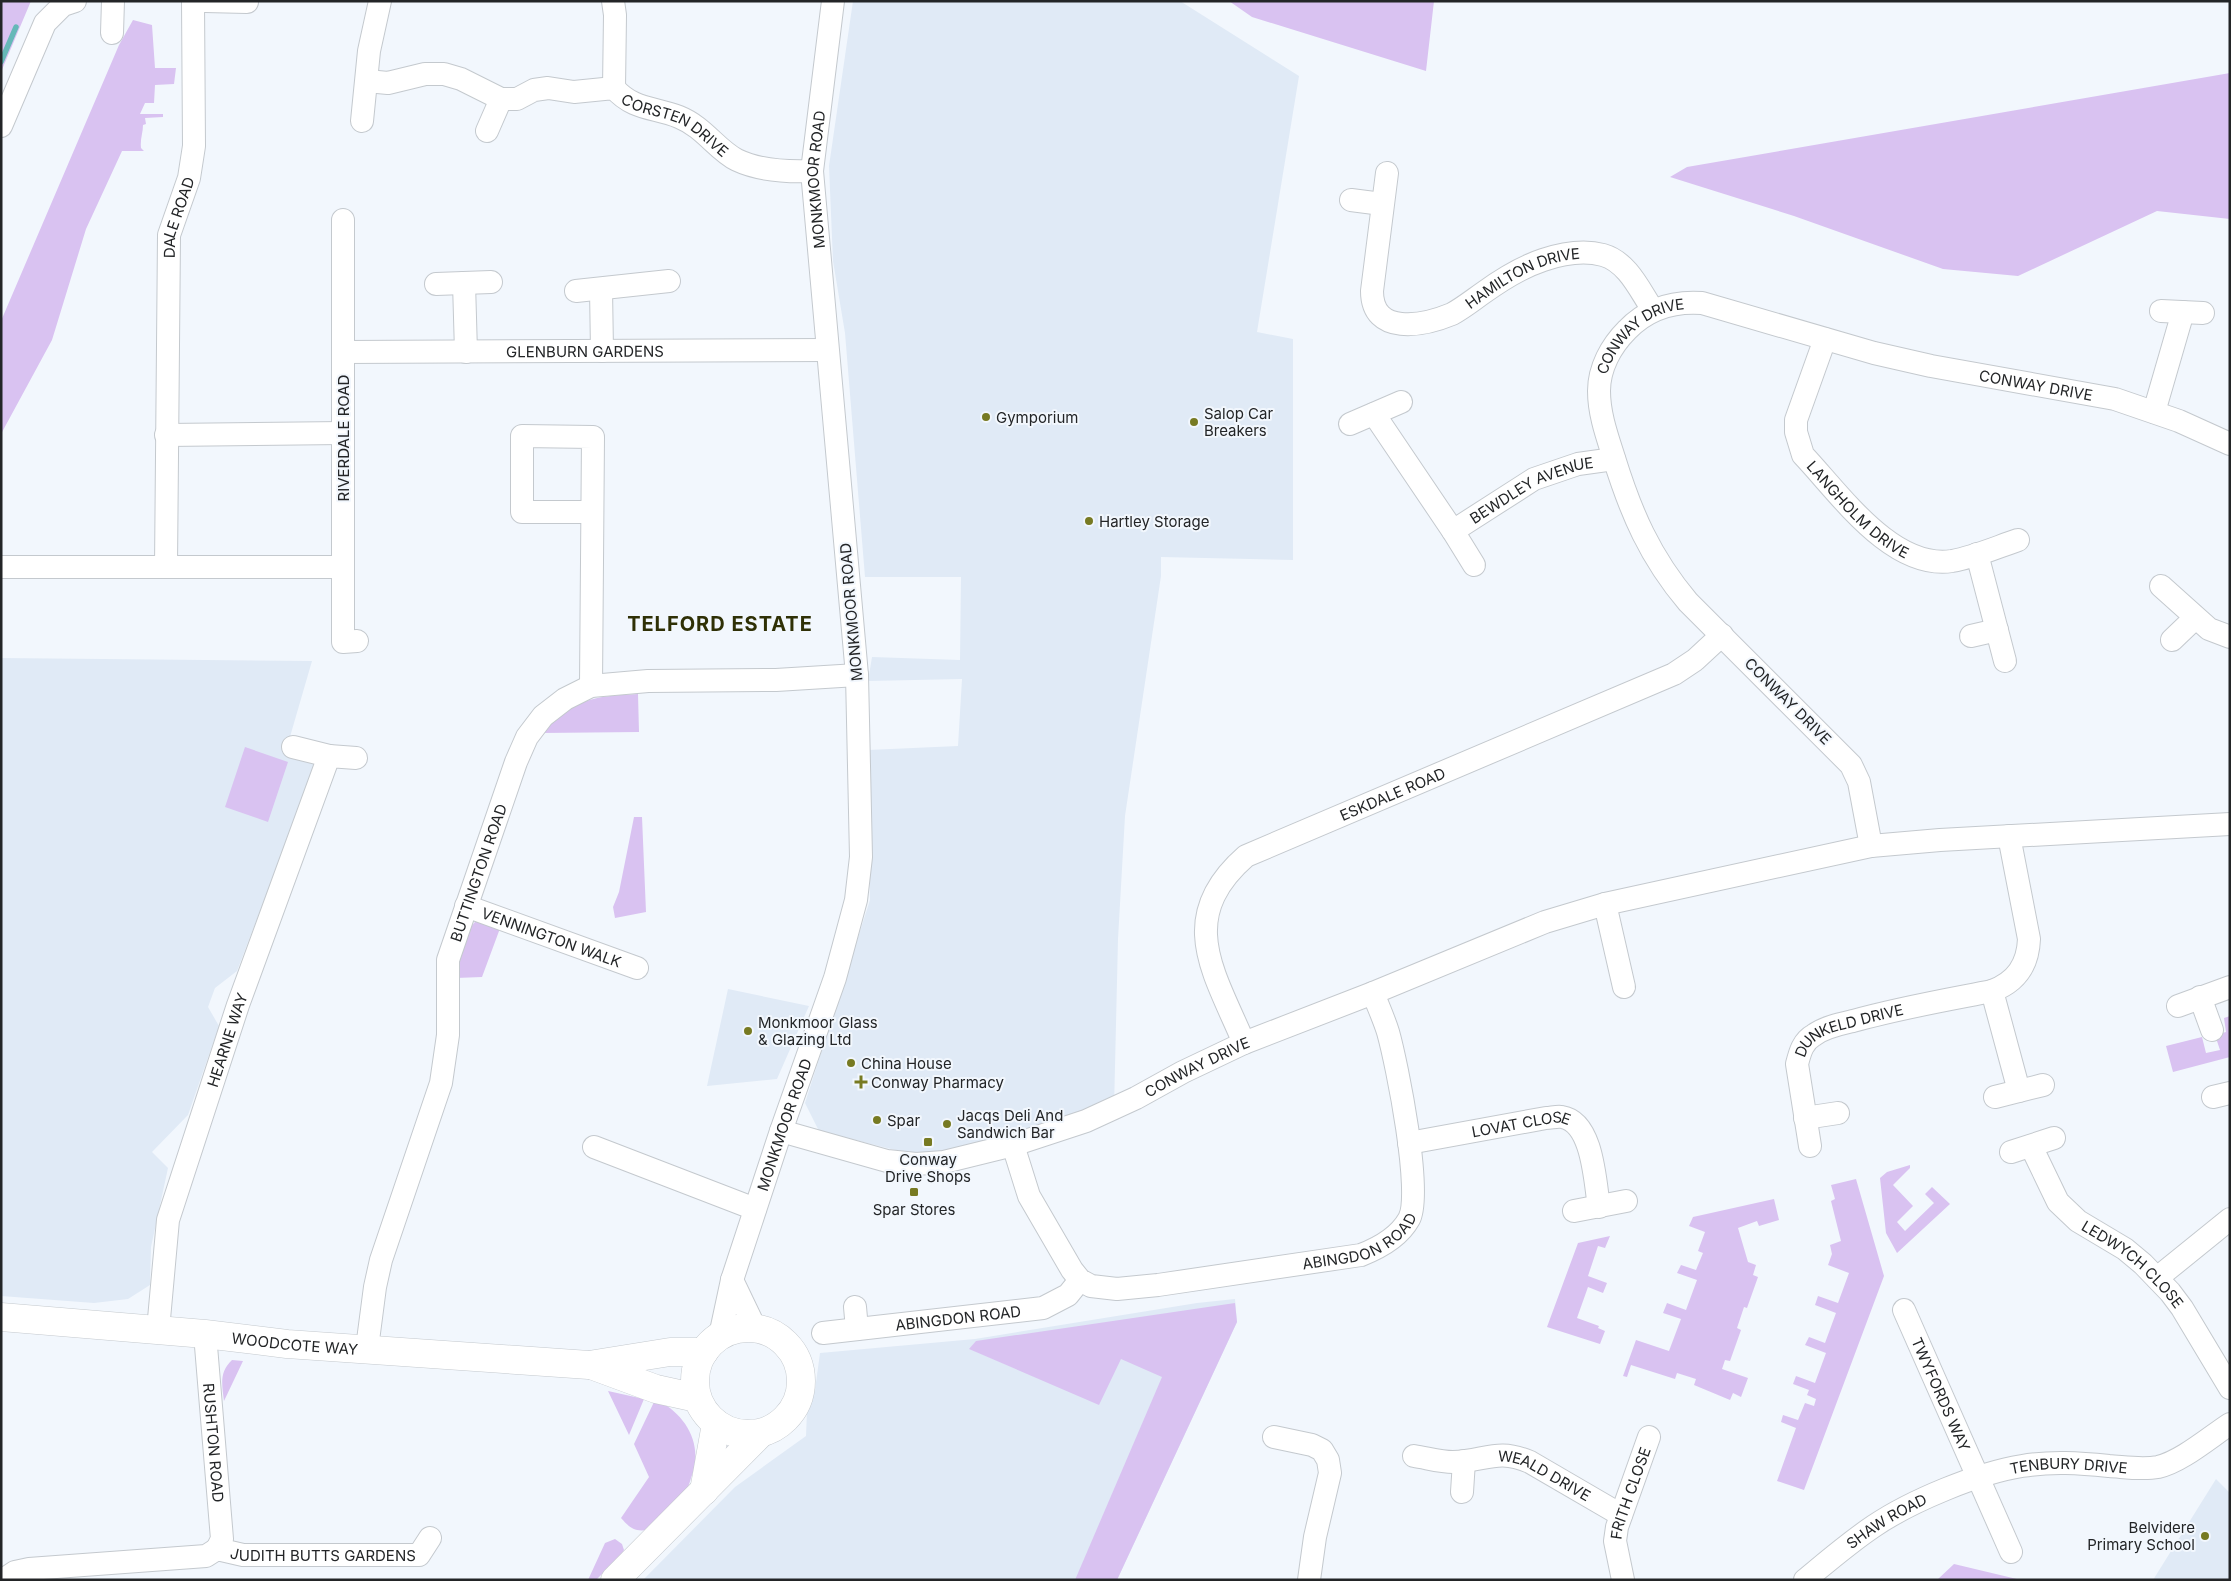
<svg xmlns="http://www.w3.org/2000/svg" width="2231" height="1581" font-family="Inter,sans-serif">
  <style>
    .built { fill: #e0eaf6 }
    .green { fill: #d9c2f1 }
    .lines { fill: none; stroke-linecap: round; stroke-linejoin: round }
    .stream { stroke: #66b8b8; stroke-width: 5.5 }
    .minor-casing { stroke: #c4c9ce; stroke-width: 24 }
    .tertiary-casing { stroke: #c4c9ce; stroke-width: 29 }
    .minor { stroke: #fff; stroke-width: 22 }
    .tertiary { stroke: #fff; stroke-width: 28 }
    .poi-dot { fill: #777a22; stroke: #f2f7fd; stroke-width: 2 }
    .labels { text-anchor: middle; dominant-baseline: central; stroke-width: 4; stroke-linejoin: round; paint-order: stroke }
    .street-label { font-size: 15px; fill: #232527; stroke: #f2f7fd }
    .poi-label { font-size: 15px; fill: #232527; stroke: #f2f7fd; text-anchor: start }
    .district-label { font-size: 20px; font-weight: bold; letter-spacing: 1px; fill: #2f3006; stroke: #f2f7fd }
  </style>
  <rect width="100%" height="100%" fill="#f2f7fd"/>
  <!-- built -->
  <path class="built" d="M853,1H1180L1299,76L1257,332L1293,339V560L1161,557V576L1125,816L1118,939L1114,1109L923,1157L819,1131L805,1103L870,900L868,750L958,746L962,679L868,681L872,657L960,660L961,577H865L845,333L833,261L829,166Z
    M1,658L312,661L285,754L317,761L237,971L215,988L208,1007L219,1026L188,1115L152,1152L168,1168L151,1247L150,1285L128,1299L94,1303L1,1296Z
    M728,989L809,1006L777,1079L707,1086Z
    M1235,1299L1237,1322L1117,1580H643L735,1487L806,1436L807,1411L815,1390L820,1353L975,1339L1197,1303Z
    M2216,1479L2230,1493V1580H2153Z"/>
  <!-- green -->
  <path class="green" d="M1,1H31L1,72Z
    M1229,1H1434L1426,71L1252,17Z
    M133,20L152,25L155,68H176L174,84L155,85L154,103H145L140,114H163V117L145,118L146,124L143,125C143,133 140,139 141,148L144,151H122L86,229L52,340L1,434V321L119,45Z
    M2230,73V219L2157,211L2018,276L1943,269L1794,216L1670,177L1687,167Z
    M638,694L639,732L542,733C574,699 593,696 638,694Z
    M245,747L288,762L268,822L225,807Z
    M634,817H642L646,912L615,918L613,907L619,892Z
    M477,920L502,923L482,977L456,978C457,959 462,934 477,920Z
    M2230,1016V1057L2173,1072L2166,1046L2202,1037L2206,1053L2220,1050L2215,1035L2226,1032L2224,1018Z
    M1910,1165V1168L1893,1185L1913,1206L1897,1222L1905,1231L1934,1203L1925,1194L1932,1187L1950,1204L1897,1253L1886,1233L1880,1178L1887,1172Z
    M1856,1179L1884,1276L1804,1490L1777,1481L1796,1428L1781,1422L1783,1415L1798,1420L1805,1403L1814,1406L1816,1399L1807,1395L1809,1390L1793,1384L1796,1376L1815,1383L1826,1353L1805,1345L1809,1337L1825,1343L1836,1313L1815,1305L1818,1296L1838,1303L1849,1273L1828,1265L1832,1254L1830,1245L1841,1241L1831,1201L1835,1199L1831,1185Z
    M1774,1199L1779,1220L1759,1226L1757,1221L1738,1228L1748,1262L1756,1265L1753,1275L1758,1277L1747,1308L1744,1307L1737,1328L1741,1330L1730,1361L1725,1360L1722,1369L1748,1378L1741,1397L1733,1393L1730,1400L1694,1385L1696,1379L1677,1373L1675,1379L1631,1365L1627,1377L1623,1376L1636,1340L1669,1351L1681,1319L1663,1313L1667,1303L1686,1310L1697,1280L1677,1273L1681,1265L1696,1270L1703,1253L1698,1251L1705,1232L1689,1226L1693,1217Z
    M1610,1236L1605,1248L1598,1246L1588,1276L1607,1283L1603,1293L1588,1287L1577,1318L1599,1326L1598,1328L1605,1331L1600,1344L1547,1327L1578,1243Z
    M1235,1303L1237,1322L1117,1580H1075L1162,1377L1121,1359L1099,1405L969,1349L976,1341Z
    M232,1360L243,1361L224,1401C222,1385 219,1372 232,1360Z
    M608,1391L644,1399L629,1435Z
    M659,1401C687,1416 704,1446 691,1478C690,1482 688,1488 685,1492C674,1505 659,1517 647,1530C634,1532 629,1527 621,1518L649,1477L634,1444L654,1402Z
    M615,1539L622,1544L624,1550L621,1555L596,1580H588L605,1543Z
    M1954,1564L2021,1580H1937Z"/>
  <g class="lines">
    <!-- stream -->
    <path class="stream" d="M1,62L16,27"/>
    <defs>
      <g id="minor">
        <path d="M205,1L247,2"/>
        <path d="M613,1L615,15L614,88"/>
        <path d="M112,33L113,1"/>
        <path id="s1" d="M367,81L388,83L425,74H444L461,79L501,99H517L534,90L548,88L574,92L614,88C633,110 654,107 679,117C704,127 717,150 737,160C760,171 787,172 812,171"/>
        <path d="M362,121L369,51L380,1"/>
        <path d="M1,126L45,23L63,5L75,1"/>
        <path d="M487,131L501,99"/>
        <path id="s2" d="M1387,173L1372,291C1372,336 1423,326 1452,314C1463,308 1473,300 1483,293C1501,280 1522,267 1543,260C1561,254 1584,250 1603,255C1628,262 1640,291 1653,310"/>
        <path d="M1351,200L1382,204"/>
        <path d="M343,220V642L357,641"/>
        <path d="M464,283L466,352"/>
        <path d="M436,284L491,282"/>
        <path d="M601,289L602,351"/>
        <path d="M576,291L669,281"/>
        <path d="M2161,311L2203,313"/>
        <path id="s3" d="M1825,339L1796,420V432L1803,455C1840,494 1892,570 1952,561C1975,557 1997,547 2018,540"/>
        <path id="s4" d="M343,352L827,350"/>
        <path d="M2154,412L2183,312"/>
        <path id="s5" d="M1374,414L1453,531L1534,479L1578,464L1614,459"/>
        <path d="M1350,424L1401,402"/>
        <path d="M166,435L343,433"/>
        <path d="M591,512H522V436L593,437L591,686"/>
        <path d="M1453,531L1474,565"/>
        <path d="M1977,554L2005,661"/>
        <path d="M1,567H342"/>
        <path id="s6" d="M166,567L169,235L189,178L194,146L193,1"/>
        <path d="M2161,586L2209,629L2230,637"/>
        <path d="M1971,636L1997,630"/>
        <path d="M2172,640L2195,618"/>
        <path d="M293,747L329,756"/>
        <path d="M2009,836L2029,939C2028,965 2016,982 1992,991L2019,1091"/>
        <path id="s7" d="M1871,846L1859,782L1851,765L1688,602C1650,557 1631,513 1614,458C1607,436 1599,414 1599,391C1599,368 1611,346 1627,330C1647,309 1673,301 1702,303L1874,353L1931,366L2115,399L2179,421L2230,444"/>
        <path d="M1605,904L1624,987"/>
        <path id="s8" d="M466,906L637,968"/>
        <path d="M2200,997L2212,1030"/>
        <path d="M2178,1006L2230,987"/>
        <path id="s9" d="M1244,1043C1214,972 1175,918 1246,856L1674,674L1695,660L1722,635"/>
        <path d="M1995,1097L2043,1085"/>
        <path d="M2213,1097L2230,1093"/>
        <path d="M1805,1118L1838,1113"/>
        <path id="s10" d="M781,1131L887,1161L916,1164L944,1162L1013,1145L1086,1121L1136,1098L1183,1072L1244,1043L1373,993L1545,922L1605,904L1871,846L1940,840L2230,824"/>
        <path id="s11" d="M1409,1143L1546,1118C1551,1118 1557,1116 1562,1117C1593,1122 1595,1182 1599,1207"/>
        <path id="s12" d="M1013,1145L1029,1196L1072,1270L1080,1280L1091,1286L1117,1289L1158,1285L1361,1255C1379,1248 1399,1237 1409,1219C1423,1194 1397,1064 1388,1032C1384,1019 1378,1006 1373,993"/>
        <path id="s13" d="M1810,1146L1797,1064C1800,1052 1803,1041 1814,1035C1825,1027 1840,1024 1853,1021C1899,1008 1946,1000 1992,991"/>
        <path id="s14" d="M2031,1146L2058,1202L2078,1221L2125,1249L2143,1264L2170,1292L2182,1308L2230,1388"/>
        <path d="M594,1147L755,1209"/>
        <path d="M2011,1152L2054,1138"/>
        <path d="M1574,1211L1626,1201"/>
        <path d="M2157,1278L2230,1219"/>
        <path d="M732,1280L755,1328"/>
        <path d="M855,1307L857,1329"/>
        <path id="s15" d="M1904,1310L2011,1552"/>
        <path id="s16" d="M158,1330L168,1220L238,1005L329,756L356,758"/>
        <path id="s17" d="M823,1333L1043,1308L1068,1295L1080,1280"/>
        <path id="s18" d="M205,1334L222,1539L217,1549"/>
        <path id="s19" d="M720,1336L732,1280L781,1131L835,978L856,900L861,857L857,675L812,171L833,1"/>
        <path id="s20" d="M367,1348L375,1287L381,1260L441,1083L448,1035V960L516,762L527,737L543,716L565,699L591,686L648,681L776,680L857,675"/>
        <path d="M1274,1437L1312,1445L1322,1450L1328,1460L1330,1473L1315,1537L1309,1580"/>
        <path id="s21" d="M1414,1456C1427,1458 1441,1462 1453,1462C1486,1461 1497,1448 1530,1462L1621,1515"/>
        <path d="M1462,1492L1464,1461"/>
        <path id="s22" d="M3,1580L15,1572L29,1569L206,1556L217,1549L243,1555H419L430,1538"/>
        <path id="s23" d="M1623,1580L1615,1541L1617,1527L1649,1437"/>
        <path id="s24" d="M1805,1580C1828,1561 1850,1542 1874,1526C1911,1501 1978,1473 2022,1466C2051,1461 2080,1463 2109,1466C2125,1467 2142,1470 2158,1467C2181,1462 2210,1437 2230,1424"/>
      </g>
      <g id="tertiary">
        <path id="s25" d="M1,1317L205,1334L287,1344L589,1365L670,1352H704"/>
        <circle cx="748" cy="1381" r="53"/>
        <path d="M591,1365L656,1389L697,1398"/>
        <path d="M704,1491L716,1424"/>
        <path d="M615,1580L760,1434"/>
      </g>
    </defs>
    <!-- minor casing -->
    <use href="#minor" class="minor-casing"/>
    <!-- tertiary casing -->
    <use href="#tertiary" class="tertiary-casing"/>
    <!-- minor -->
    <use href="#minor" class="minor"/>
    <!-- tertiary -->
    <use href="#tertiary" class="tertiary"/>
  </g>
  <!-- markers -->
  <g class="poi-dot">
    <circle cx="986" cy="417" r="5"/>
    <circle cx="1194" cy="422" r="5"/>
    <circle cx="1089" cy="521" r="5"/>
    <circle cx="748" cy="1031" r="5"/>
    <circle cx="851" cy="1063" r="5"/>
    <path d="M858.5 1074.5h5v5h5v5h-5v5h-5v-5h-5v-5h5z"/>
    <circle cx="877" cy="1120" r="5"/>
    <circle cx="947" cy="1124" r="5"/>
    <rect x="923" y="1137" width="10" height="10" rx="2.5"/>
    <rect x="909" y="1187" width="10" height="10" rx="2.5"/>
    <circle cx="2205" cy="1536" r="5"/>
  </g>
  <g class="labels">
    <!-- street labels -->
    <g class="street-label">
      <text stroke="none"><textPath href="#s1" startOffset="329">CORSTEN DRIVE</textPath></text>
      <text stroke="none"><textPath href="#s19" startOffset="1180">MONKMOOR ROAD</textPath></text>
      <text stroke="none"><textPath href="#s6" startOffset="351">DALE ROAD</textPath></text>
      <text stroke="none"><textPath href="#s2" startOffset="301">HAMILTON DRIVE</textPath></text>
      <text stroke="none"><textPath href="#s7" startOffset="622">CONWAY DRIVE</textPath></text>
      <text stroke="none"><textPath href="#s4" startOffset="242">GLENBURN GARDENS</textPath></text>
      <text stroke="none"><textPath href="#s7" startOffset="1042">CONWAY DRIVE</textPath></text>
      <text transform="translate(343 438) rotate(-90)">RIVERDALE ROAD</text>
      <text stroke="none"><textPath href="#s5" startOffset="231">BEWDLEY AVENUE</textPath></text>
      <text stroke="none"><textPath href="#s3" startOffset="200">LANGHOLM DRIVE</textPath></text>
      <text transform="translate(851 612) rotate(-95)">MONKMOOR ROAD</text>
      <text transform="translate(1788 701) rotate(45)">CONWAY DRIVE</text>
      <text stroke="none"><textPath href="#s9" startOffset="366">ESKDALE ROAD</textPath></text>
      <text stroke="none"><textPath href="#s20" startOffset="492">BUTTINGTON ROAD</textPath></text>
      <text stroke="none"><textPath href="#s8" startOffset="91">VENNINGTON WALK</textPath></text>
      <text stroke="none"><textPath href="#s13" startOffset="151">DUNKELD DRIVE</textPath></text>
      <text stroke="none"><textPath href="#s16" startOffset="300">HEARNE WAY</textPath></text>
      <text stroke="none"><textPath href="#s10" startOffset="439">CONWAY DRIVE</textPath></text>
      <text stroke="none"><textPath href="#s19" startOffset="221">MONKMOOR ROAD</textPath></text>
      <text stroke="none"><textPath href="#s11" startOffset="114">LOVAT CLOSE</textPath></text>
      <text stroke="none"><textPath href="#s12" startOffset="441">ABINGDON ROAD</textPath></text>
      <text stroke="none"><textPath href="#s14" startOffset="160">LEDWYCH CLOSE</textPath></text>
      <text stroke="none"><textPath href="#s17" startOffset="136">ABINGDON ROAD</textPath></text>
      <text stroke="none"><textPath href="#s25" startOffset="295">WOODCOTE WAY</textPath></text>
      <text stroke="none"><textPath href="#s15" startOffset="92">TWYFORDS WAY</textPath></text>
      <text stroke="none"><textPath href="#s18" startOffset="109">RUSHTON ROAD</textPath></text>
      <text stroke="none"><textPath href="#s24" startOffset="295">TENBURY DRIVE</textPath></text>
      <text stroke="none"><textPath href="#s21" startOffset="136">WEALD DRIVE</textPath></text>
      <text stroke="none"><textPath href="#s23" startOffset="90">FRITH CLOSE</textPath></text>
      <text stroke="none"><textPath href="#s24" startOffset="101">SHAW ROAD</textPath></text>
      <text stroke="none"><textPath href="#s22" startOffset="326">JUDITH BUTTS GARDENS</textPath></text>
    </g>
    <!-- poi labels -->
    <g class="poi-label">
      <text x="1204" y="413">Salop Car<tspan x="1204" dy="17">Breakers</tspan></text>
      <text x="996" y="417">Gymporium</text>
      <text x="1099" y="521">Hartley Storage</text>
      <text x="758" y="1022">Monkmoor Glass<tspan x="758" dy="17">&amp; Glazing Ltd</tspan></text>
      <text x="861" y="1063">China House</text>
      <text x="871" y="1082">Conway Pharmacy</text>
      <text x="957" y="1115">Jacqs Deli And<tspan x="957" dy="17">Sandwich Bar</tspan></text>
      <text x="887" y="1120">Spar</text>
      <text x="928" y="1159" text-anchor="middle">Conway<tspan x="928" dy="17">Drive Shops</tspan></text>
      <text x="914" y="1209" text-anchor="middle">Spar Stores</text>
      <text x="2195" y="1527" text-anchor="end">Belvidere<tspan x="2195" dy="17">Primary School</tspan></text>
    </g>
    <!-- district labels -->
    <g class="district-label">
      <text x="720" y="624">TELFORD ESTATE</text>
    </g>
  </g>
  <!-- border -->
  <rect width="2231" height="1581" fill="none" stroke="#232527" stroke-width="5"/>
</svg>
